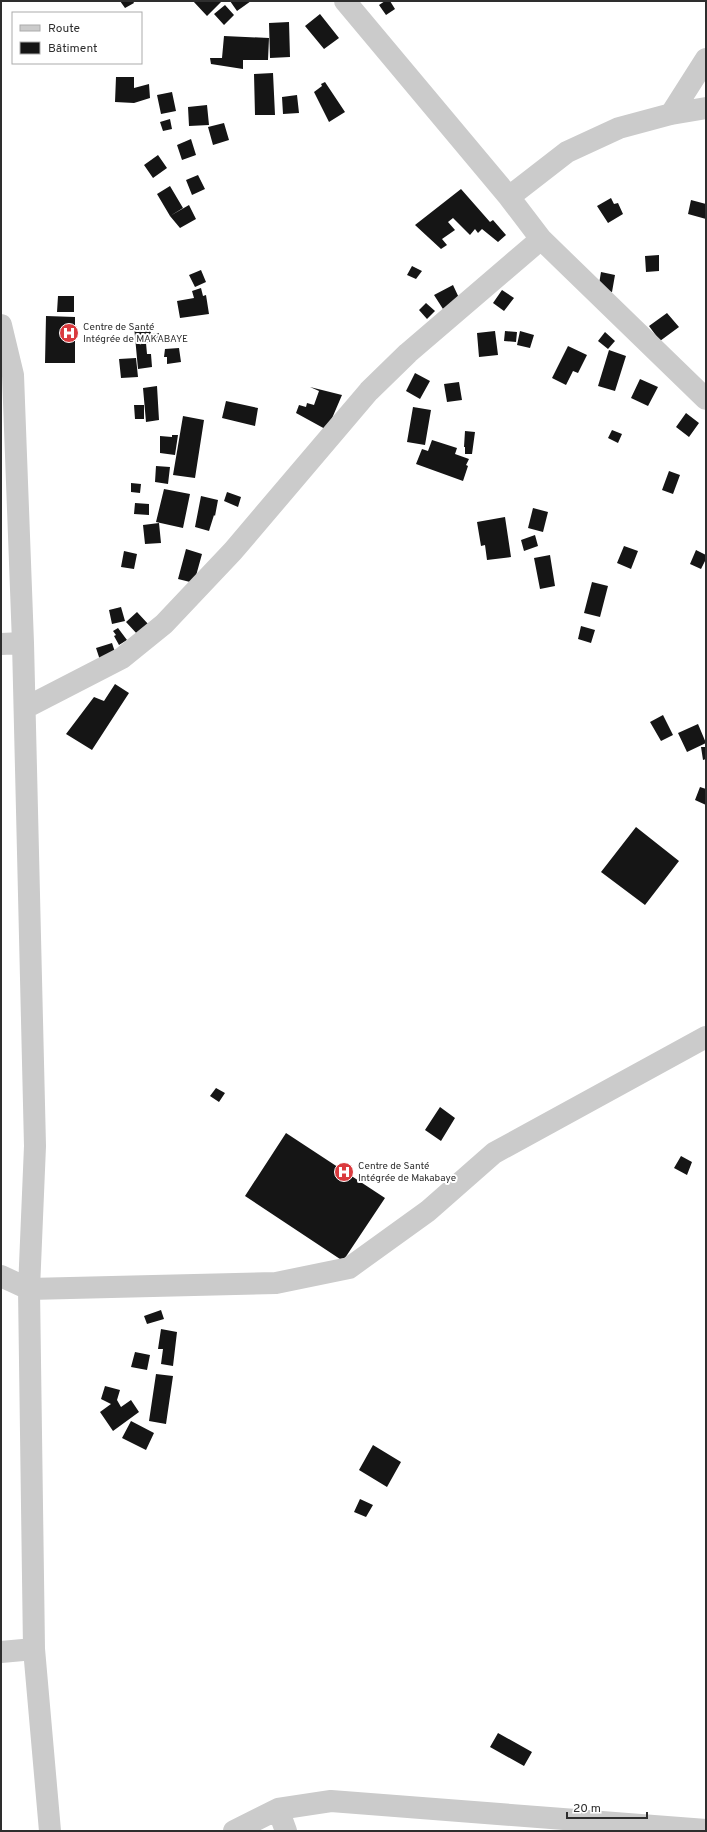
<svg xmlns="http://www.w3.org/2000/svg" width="707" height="1832" font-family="Overpass,sans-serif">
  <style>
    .building { fill: #151515 }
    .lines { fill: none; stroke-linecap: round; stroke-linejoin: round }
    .minor { stroke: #cbcbcb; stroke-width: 22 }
    .labels { text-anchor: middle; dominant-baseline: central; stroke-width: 4; stroke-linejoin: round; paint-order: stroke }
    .poi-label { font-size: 10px; fill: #2e2e2e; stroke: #fff; text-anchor: start }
  </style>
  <rect width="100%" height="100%" fill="#fff"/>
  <!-- building -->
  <path class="building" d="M120,1H133L134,3L125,8Z
    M193,1H222L207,16Z
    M230,1H251L237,11Z
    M385,1H390L395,9L386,15L379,5Z
    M225,5L234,15L224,25L214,14Z
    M320,14L339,38L324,49L305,26Z
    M289,22L290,57L270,58L269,23Z
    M224,36L269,38L268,60H243V69L211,64L210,58H222Z
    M273,73L275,115H255L254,74Z
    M116,77H134V88L149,84L150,98L134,103L115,102Z
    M325,82L345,112L329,122L314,92L322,86L321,84Z
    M172,92L176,111L161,114L157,95Z
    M297,95L299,113L283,114L282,97Z
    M207,105L209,125L189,126L188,107Z
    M170,119L172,129L163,131L160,122Z
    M224,123L229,140L213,145L208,127Z
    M191,139L196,155L182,160L177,145Z
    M158,155L167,168L153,178L144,165Z
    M198,175L205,189L192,195L186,180Z
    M170,186L183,208L170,216L157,194Z
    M461,189L490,222L493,220L506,235L498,242L482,229L478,233L475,229L470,235L453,218L448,222L455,230L442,239L447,245L441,249L415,225Z
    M611,198L614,204L618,203L623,214L608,223L597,206Z
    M691,200L706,204V219L688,214Z
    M189,205L196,219L180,228L170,216Z
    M659,255V271L646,272L645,256Z
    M412,266L422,271L416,279L407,275Z
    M201,270L206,282L195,287L189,275Z
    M601,272L615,275L612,292L598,290Z
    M453,285L460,300L443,309L434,295Z
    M201,288L203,296L206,295L209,314L180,318L177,301L194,298L192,291Z
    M502,290L514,298L504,311L493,303Z
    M58,296H74V312H57Z
    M426,303L435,311L427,319L419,310Z
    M667,313L679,327L660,341L649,326Z
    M46,316L75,317V363H45Z
    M150,325L151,334L159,333L160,342L146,343L147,354H151L152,367L138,369L134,326Z
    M495,331L498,355L479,357L477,333Z
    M505,331L517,332L516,342L504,341Z
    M520,331L534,335L530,348L517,345Z
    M605,332L615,341L608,349L598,341Z
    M568,346L587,355L578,373L573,371L566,385L552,378Z
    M179,348L181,362L167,364V357H164L165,349Z
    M609,350L626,356L615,391L598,386Z
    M136,358L138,377L121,378L119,359Z
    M415,373L430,381L420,399L406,391Z
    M640,379L658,387L648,406L631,398Z
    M459,382L462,400L447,402L444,384Z
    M157,386L159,420L146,422L143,388Z
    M310,387L342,395L327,430L296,413L299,405L306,407L307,403L314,405L319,391Z
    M226,401L258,408L255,426L222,418Z
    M134,405H144V419H135Z
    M413,407L431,410L425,445L407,442Z
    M686,413L699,423L689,437L676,427Z
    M183,416L204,420L195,478L173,475Z
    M612,430L622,434L618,443L608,438Z
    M465,431L475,432L472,454H465V447H464Z
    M172,435H178L175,455L160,453V436L172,437Z
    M432,440L457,448L455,454L469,459L466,465L468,466L463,481L416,464L422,449L428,451Z
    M156,466L170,467L168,484L155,482Z
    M669,471L680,475L673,494L662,490Z
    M131,483L141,484L140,493L131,492Z
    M164,489L190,494L183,528L156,522Z
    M227,492L241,497L238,507L224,501Z
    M201,496L218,500L215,516L214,515L209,531L195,527Z
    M135,503L149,504V515L134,514Z
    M533,508L548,512L543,532L528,528Z
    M505,517L511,557L487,560L485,545L481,546L477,522Z
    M159,523L161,543L145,544L143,525Z
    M535,535L538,546L524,551L521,540Z
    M624,546L638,551L631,569L617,563Z
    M186,549L202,554L194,583L178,579Z
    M696,550L706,555V559L701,569L690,564Z
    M124,551L137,554L134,569L121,567Z
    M550,555L555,586L540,589L534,558Z
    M592,582L608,586L600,617L584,613Z
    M121,607L125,621L112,624L109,610Z
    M137,612L149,625L138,635L126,622Z
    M581,626L595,630L591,643L578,639Z
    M118,628L127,640L119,645L114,636L116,635L113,631Z
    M112,643L117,658L101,663L96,648Z
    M115,684L129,693L92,750L66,734L94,697L104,701Z
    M663,715L673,735L661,741L650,722Z
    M698,724L706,743L687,752L678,733Z
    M701,747H706V759L703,760Z
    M700,787L706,789V805L695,800Z
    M636,827L679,861L645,905L601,872Z
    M216,1088L225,1093L219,1102L210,1096Z
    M440,1107L455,1118L441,1141L425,1130Z
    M286,1133L385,1198L343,1261L245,1196Z
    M681,1156L692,1162L687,1175L674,1168Z
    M161,1310L164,1319L147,1324L144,1316Z
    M161,1329L177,1332L173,1366L161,1364L163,1349H158Z
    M135,1352L150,1355L147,1370L131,1367Z
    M156,1374L173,1376L166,1424L149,1421Z
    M105,1386L120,1390L117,1400L121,1407L131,1400L139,1412L113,1431L100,1412L111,1404L101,1399Z
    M131,1421L154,1433L146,1450L122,1438Z
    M373,1445L401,1462L387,1487L359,1470Z
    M360,1499L373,1505L366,1517L354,1512Z
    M498,1733L532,1752L524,1766L490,1747Z"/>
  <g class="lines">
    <!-- minor -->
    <path class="minor" d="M345,1L509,197L541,239L706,399
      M671,114L706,59
      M509,197L567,152L619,128L671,114L706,108
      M1,325L13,375L23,643L35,1146L29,1289L34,1649L50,1831
      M1,644L23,643
      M25,708L122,658L164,624L233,551L369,391L408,353L541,239
      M1,1276L29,1289L276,1283L349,1268L428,1211L494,1153L706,1037
      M1,1652L34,1649
      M278,1809L286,1831
      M234,1831L278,1809L331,1801L706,1830"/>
  </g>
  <!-- icons -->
  <defs>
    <symbol id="hospital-disc" viewBox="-11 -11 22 22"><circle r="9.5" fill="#da3a3e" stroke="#fff"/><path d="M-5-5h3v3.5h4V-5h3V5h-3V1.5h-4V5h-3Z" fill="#fff"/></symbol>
  </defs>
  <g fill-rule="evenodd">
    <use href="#hospital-disc" x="58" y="322" width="22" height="22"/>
    <use href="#hospital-disc" x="333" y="1161" width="22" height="22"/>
  </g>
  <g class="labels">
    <!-- poi labels -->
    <g class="poi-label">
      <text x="83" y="327">Centre de Santé<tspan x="83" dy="12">Intégrée de MAKABAYE</tspan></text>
      <text x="358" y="1166">Centre de Santé<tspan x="358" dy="12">Intégrée de Makabaye</tspan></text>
    </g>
  </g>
  <!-- border -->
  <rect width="707" height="1832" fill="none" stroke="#2e2e2e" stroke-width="4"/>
  <!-- legend -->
  <rect x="12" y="12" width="130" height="52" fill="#ffffff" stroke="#ababab"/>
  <rect x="20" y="25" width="20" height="6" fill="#cbcbcb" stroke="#ababab"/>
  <text x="48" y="32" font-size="12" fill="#2e2e2e">Route</text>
  <rect x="20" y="42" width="20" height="12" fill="#151515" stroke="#ababab"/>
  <text x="48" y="52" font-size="12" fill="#2e2e2e">Bâtiment</text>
  <!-- scale -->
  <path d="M567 1812v6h80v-6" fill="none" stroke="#2e2e2e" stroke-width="2"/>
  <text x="573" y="1812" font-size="12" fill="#2e2e2e" stroke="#ffffff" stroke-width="3" paint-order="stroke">20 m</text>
</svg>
